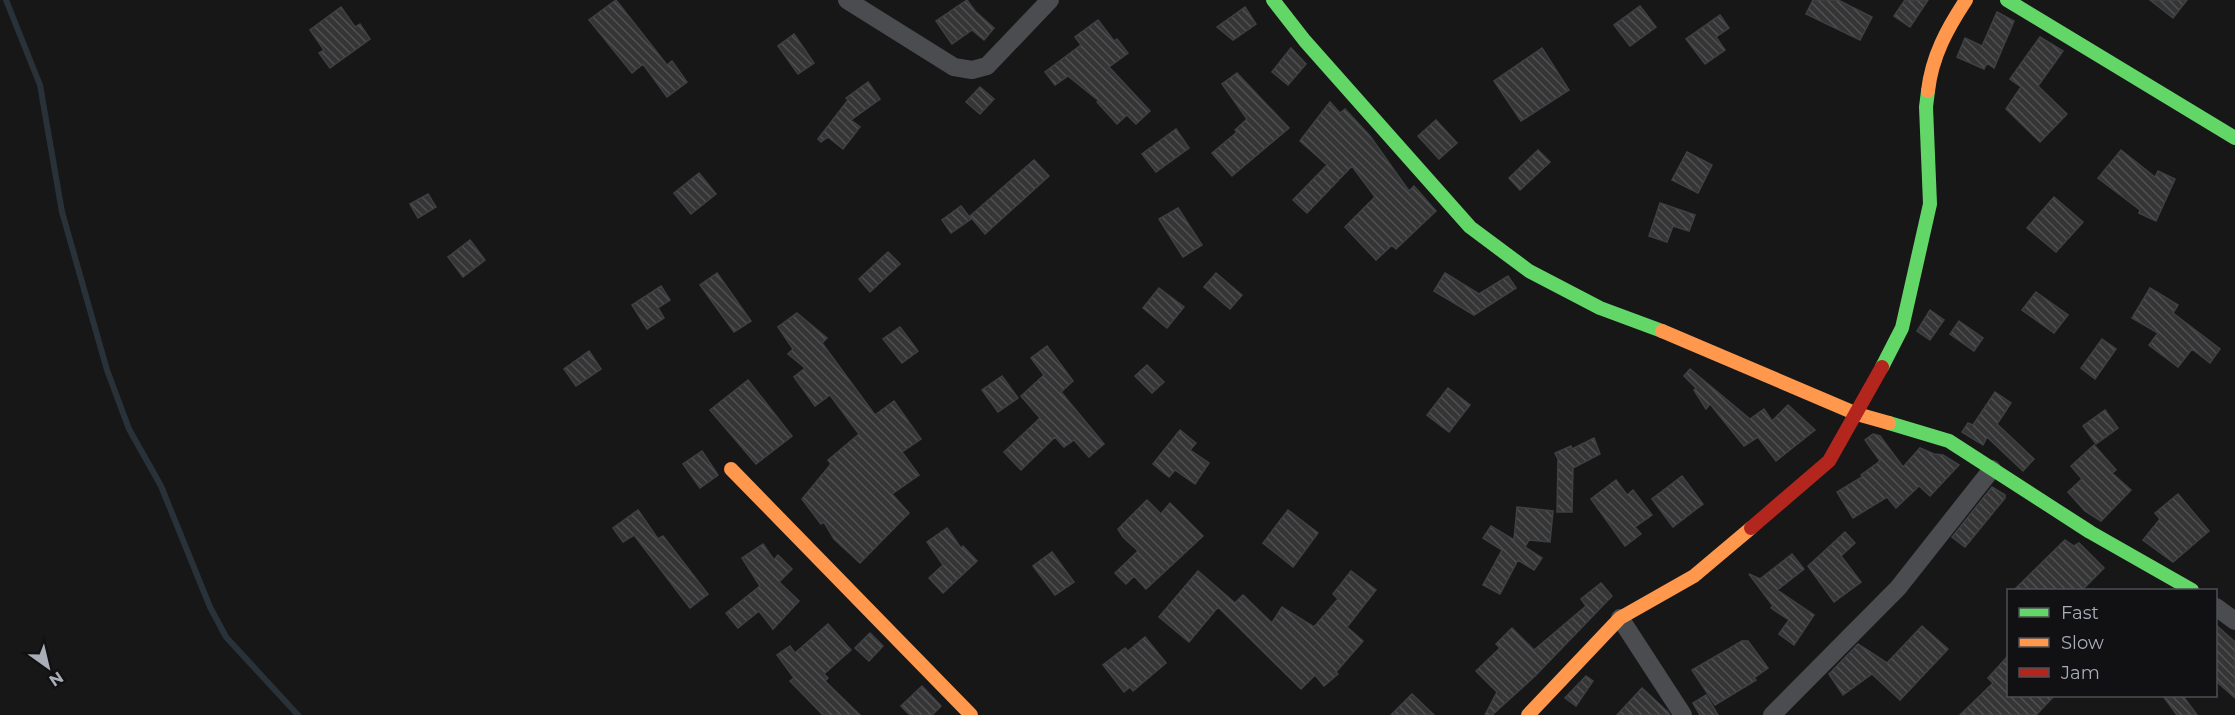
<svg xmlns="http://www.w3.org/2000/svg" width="2235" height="715" font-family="Montserrat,sans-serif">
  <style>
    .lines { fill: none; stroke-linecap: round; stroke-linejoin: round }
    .stream { stroke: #2a3239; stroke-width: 6 }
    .building { fill: url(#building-back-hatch); stroke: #3f4043; stroke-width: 1.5 }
    .street { stroke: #4b4c50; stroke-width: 18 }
    .fast { stroke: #63d668; stroke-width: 14 }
    .slow { stroke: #ff974d; stroke-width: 14 }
    .jam { stroke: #b3261e; stroke-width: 14 }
  </style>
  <defs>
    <pattern id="building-back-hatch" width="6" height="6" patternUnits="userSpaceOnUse" patternTransform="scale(1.5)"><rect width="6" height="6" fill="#353536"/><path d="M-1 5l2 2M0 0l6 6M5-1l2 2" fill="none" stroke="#4f5051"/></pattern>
  </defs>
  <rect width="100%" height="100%" fill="#171717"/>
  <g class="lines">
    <!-- stream -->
    <path class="stream" d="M6,0L40,85L62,212L107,370L129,429L161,486L210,607L226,637L298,715"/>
  </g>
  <!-- building -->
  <path class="building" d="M616,0L667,65L672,61L687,82L667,97L643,64L632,73L589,20Z
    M967,0L975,11L994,28L984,40L972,30L952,44L936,21Z
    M1813,0H1838L1872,17L1860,40L1806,14Z
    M1905,0H1928L1910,27L1894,16Z
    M2150,0H2187L2173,18Z
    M1640,6L1656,27L1630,46L1614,25Z
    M341,7L355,27L360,24L370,39L330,68L319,53L324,50L310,30Z
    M1245,7L1256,24L1233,40L1217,27Z
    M1997,12L2014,21L1994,68L1987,63L1984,69L1957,57L1965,38L1982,46Z
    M1720,15L1729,28L1716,37L1725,50L1705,64L1686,39Z
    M1098,20L1114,41L1117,39L1128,53L1109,67L1150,111L1136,124L1127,115L1117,124L1097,102L1099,101L1068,76L1055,85L1045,72L1081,45L1075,37Z
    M794,34L814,63L798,74L778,46Z
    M2040,37L2063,51L2038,86L2067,114L2040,142L2006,109L2021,87L2010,79Z
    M1291,48L1306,64L1288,85L1272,72Z
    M1542,48L1569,90L1521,121L1494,81Z
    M1237,73L1289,128L1232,176L1212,153L1237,132L1235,130L1247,119L1222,84Z
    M868,82L880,99L851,120L860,127L843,149L828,137L821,142L818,139L848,100L846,98Z
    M980,87L994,99L980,114L966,102Z
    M1330,102L1340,113L1345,109L1370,136L1409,191L1414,186L1436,211L1396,249L1392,245L1376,260L1345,227L1375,197L1352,166L1307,213L1293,200L1327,165L1300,141Z
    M1436,120L1457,143L1439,159L1418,136Z
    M1176,129L1189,148L1156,172L1142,154Z
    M1538,150L1550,162L1520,190L1509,178Z
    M2121,150L2155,177L2158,171L2175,179L2156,221L2139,213L2140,210L2098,178Z
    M1687,152L1712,165L1698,193L1672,180Z
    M1034,160L1049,176L985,234L970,216Z
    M699,173L716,194L691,214L674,193Z
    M428,194L436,207L418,218L410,204Z
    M2054,197L2083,222L2056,252L2027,228Z
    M1660,203L1695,215L1689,231L1673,226L1667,242L1649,236Z
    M961,206L971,219L951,233L942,220Z
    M1178,208L1202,245L1183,257L1159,219Z
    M470,240L485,260L463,277L448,257Z
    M888,252L900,264L870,292L859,279Z
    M717,273L751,321L734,332L700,285Z
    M1216,273L1242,295L1230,309L1204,287Z
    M1445,273L1479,294L1508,276L1516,288L1474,315L1434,291Z
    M661,286L670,300L658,308L664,318L647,329L632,305Z
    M1159,288L1184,307L1167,328L1143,308Z
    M2150,288L2178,305L2173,313L2220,349L2210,363L2192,349L2178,367L2149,345L2158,333L2132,318Z
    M2036,292L2068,315L2054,333L2022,310Z
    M1930,310L1944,320L1930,340L1917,331Z
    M797,313L827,338L822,343L875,415L894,401L921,439L902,452L919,475L892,494L909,513L860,563L834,539L824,522L821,524L802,499L831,464L828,460L859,434L830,395L815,406L794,377L805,368L788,354L793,349L778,327Z
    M1959,321L1983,338L1974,351L1950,334Z
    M900,327L918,351L902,363L883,339Z
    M2102,339L2116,349L2095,379L2081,368Z
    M1047,346L1073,381L1061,392L1104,444L1089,457L1074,440L1064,447L1055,437L1021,470L1004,452L1040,418L1021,396L1044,375L1031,358Z
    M589,351L601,369L576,386L564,369Z
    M1147,365L1164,382L1152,393L1135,376Z
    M1690,369L1750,419L1764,409L1772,421L1788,405L1815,430L1776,461L1758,437L1744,446L1710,404L1706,409L1694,390L1696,388L1684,376Z
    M1002,376L1018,398L998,412L982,390Z
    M748,380L792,436L756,464L710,410Z
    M1448,388L1470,405L1449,432L1427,415Z
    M1995,392L2011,403L1997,424L2034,459L2023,471L1987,437L1983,445L1962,432L1968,423L1973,425Z
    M2105,410L2118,428L2096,444L2083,426Z
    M1180,430L1196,443L1190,450L1209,463L1195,484L1175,470L1169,477L1153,464Z
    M1873,434L1880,436L1903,467L1920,448L1934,454L1943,455L1959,465L1930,496L1919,486L1896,508L1887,497L1853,518L1837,492L1862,477L1861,475L1880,461L1865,440Z
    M1594,438L1600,454L1573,468L1572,512H1557L1558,459L1555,453L1571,446L1572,449Z
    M2094,445L2116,470L2112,473L2131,490L2101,521L2085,511L2068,492L2082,479L2071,466Z
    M702,451L718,475L700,488L683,464Z
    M1682,476L1703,504L1673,527L1652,499Z
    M1616,480L1627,495L1633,490L1652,515L1635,527L1641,534L1625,546L1591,499Z
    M1992,487L2005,495V498L1965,547L1952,537Z
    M2178,494L2209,531L2173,562L2143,540L2160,519L2155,513Z
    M1147,500L1161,514L1170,503L1203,536L1146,589L1134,576L1126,584L1115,573L1138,551L1123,537L1118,529Z
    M1517,507L1553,511L1550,542L1529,540L1525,547L1542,558L1534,570L1518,560L1500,594L1483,585L1502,550L1483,538L1491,526L1514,540Z
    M638,510L658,539L663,536L708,594L690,608L634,535L623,542L613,528Z
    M1288,510L1318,533L1293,567L1263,543Z
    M947,528L961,548L963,546L977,561L943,593L929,578L943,565L927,542Z
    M1845,532L1855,543L1841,556L1861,582L1834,602L1808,566Z
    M2065,540L2074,546L2079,543L2104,568L2081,591H2013Z
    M763,544L774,560L778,555L792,569L779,582L799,601L773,629L759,611L738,628L726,613L760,586L742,558Z
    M1052,552L1074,582L1055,595L1033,566Z
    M1792,554L1804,569L1777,590L1814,615L1794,645L1779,634L1789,620L1771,608L1773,606L1749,574L1760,579Z
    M1198,571L1235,603L1243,595L1272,623L1282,607L1314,627L1338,599L1333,594L1351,571L1376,590L1347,627L1363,641L1336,672L1338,674L1324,686L1315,675L1301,689L1218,607L1189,642L1159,617Z
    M1601,583L1612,596L1535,676L1492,715H1485L1497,692L1476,671L1500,648L1496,644L1512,628L1534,650L1586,606L1581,599Z
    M828,624L851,650L824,674L828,678L825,681L860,715H823L790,681L794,678L777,655L790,646L795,653Z
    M2216,625L2235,642V698L2216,681Z
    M1922,626L1948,649L1900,700L1872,674L1843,695L1829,674L1858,644L1887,663Z
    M870,633L883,646L869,661L855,648Z
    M1145,637L1166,663L1133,691L1130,687L1124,692L1103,665L1125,648L1128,651Z
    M1742,641H1748L1768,668L1754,678L1756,680L1715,705L1692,670Z
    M2008,656V696H2054L2036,715H1960L1993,683L1988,678Z
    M1586,676L1593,681L1576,706L1565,698Z
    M922,686L941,706L932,715H910L901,706Z
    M1642,688L1668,712L1670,715H1617Z
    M1412,694L1434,715H1391Z
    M1706,695L1718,715H1700L1693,703Z
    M2163,696H2183L2197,715H2177Z"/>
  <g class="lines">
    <!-- street -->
    <path class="street" d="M847,0L954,67L972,70L987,66L1050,0
      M2216,607L2235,621
      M1620,618L1683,715
      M1772,715L1898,588L1992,469"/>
    <!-- fast -->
    <path class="fast" d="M1273,0L1305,41L1470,227L1529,271L1600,308L1662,331
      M2007,0L2235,138
      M1882,367L1902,328L1930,204L1926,107L1928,91
      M1889,423L1949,441L2090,532L2192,590"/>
    <!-- slow -->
    <path class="slow" d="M1928,91C1932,56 1947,29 1966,0
      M1662,331L1857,414L1889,423
      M731,469L971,715
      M1528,715L1620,618L1694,576L1751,528"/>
    <!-- jam -->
    <path class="jam" d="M1751,528L1829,461L1882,367"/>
  </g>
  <!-- legend -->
  <rect x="2007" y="589" width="210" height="108" fill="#111113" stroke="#4d4f55" stroke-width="1.5"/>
  <rect x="2019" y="608" width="30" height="9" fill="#63d668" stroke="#4d4f55" stroke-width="1.5"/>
  <text x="2061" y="619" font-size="18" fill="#a8adb8">Fast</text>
  <rect x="2019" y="638" width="30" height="9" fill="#ff974d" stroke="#4d4f55" stroke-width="1.5"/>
  <text x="2061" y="649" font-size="18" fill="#a8adb8">Slow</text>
  <rect x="2019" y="668" width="30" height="9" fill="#b3261e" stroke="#4d4f55" stroke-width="1.5"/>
  <text x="2061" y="679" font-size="18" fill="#a8adb8">Jam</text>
  <!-- north arrow -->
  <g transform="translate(48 667) rotate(146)" stroke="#111113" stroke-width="4.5" paint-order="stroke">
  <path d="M0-4.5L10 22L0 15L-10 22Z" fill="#a8adb8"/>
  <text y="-9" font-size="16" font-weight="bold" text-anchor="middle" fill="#a8adb8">N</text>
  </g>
</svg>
